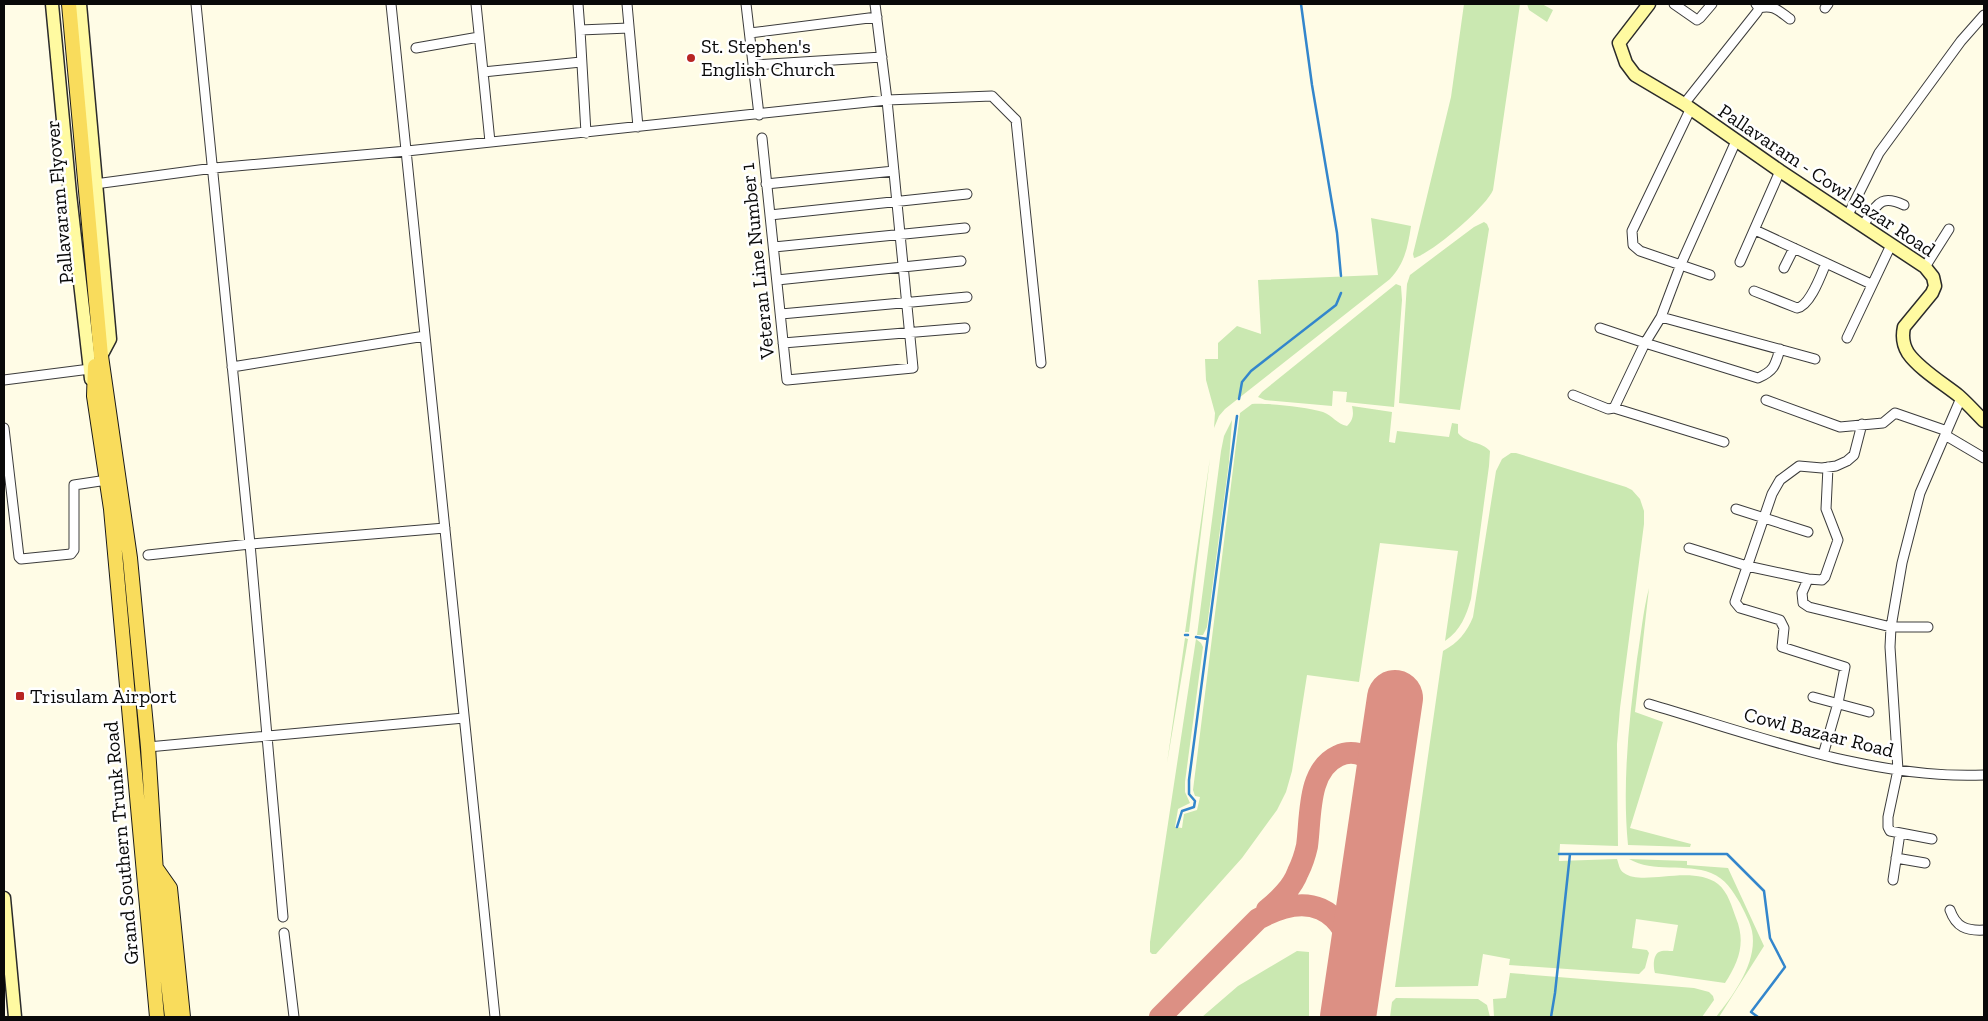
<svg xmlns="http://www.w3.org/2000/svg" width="1988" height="1021" font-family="'Zilla Slab',serif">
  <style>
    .green { fill: #cae8b1 }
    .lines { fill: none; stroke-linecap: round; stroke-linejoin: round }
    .stream { stroke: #3386cc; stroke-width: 2.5 }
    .taxiway { stroke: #dc9084; stroke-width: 22 }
    .runway { stroke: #dc9084; stroke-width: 56 }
    .street-casing { stroke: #3c3c3c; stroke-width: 11 }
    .secondary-casing { stroke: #2b2b2b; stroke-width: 15 }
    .primary-casing { stroke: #1a1a1a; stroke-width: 16 }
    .street { stroke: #fff; stroke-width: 9 }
    .secondary { stroke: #fffaa1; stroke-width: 12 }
    .primary { stroke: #f9dc5c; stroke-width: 14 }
    .poi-dot { fill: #b82523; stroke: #fff; stroke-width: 2 }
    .labels { text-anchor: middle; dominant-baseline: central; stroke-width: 5; stroke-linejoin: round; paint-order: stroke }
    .poi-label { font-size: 20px; fill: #090909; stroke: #fff; text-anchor: start }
    .street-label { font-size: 20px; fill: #090909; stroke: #fff }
  </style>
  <rect width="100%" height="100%" fill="#fffce6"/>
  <!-- green -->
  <path class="green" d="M1464,4H1520L1493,190C1487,206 1431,254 1414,258L1413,254L1451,97Z
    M1527,4H1542L1553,10L1547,22L1529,10Z
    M1371,218L1411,226C1408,246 1405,263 1390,279L1225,409L1219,416L1214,428L1215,413L1206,380L1205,359H1218V343L1237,326L1261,334L1258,280L1378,275Z
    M1484,222L1487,224L1489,229L1460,410L1399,403L1407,284L1410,275L1474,227Z
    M1396,284L1401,286L1402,300L1394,407L1346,402L1347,392L1333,391L1332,406L1265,400L1258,397L1262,392Z
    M1252,404C1269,403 1307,407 1323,412C1332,415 1337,424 1347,426C1353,420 1354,415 1352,406L1392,412L1389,442L1395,443L1397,431L1449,437L1452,423L1458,424V433C1467,444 1481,441 1490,451L1489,466L1471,599C1466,616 1461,630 1445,641L1458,551L1380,543L1359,682L1307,675L1292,771L1286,792L1277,810L1242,858L1156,954H1152L1150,952V942L1196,639L1201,643L1203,647L1185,782V792L1190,803L1178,809L1175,827L1182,828L1184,814L1197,810L1200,797L1195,796L1193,790L1240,413Z
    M1232,420L1229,462L1207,627L1203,635H1197L1221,451L1224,436Z
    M1511,453H1516L1626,487L1632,490L1640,499L1644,511V524L1620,708L1617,744L1618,846L1560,844L1559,861L1617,859C1619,864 1619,870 1624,873C1643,887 1691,864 1718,884C1728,892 1732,907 1736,918C1746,942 1739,962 1725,983L1655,973C1653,967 1653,955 1659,952C1662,950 1669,951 1673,951L1678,925L1636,919L1632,948L1647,950L1649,953L1645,968L1639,974L1509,965L1510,959L1483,954L1478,986L1395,987L1443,651C1458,643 1467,632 1473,617L1496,471L1502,459Z
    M1210,458L1189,632H1185Z
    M1649,588L1635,712L1663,722L1630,828L1691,844L1690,847L1628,845C1622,784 1629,720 1637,659C1641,635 1643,611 1649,588Z
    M1185,638L1188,639L1167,763Z
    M1629,859L1687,861V865L1728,868L1764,946L1719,1017H1716C1734,994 1758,962 1752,931C1750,922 1744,911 1740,903C1732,890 1726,879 1711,873C1686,863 1653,873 1629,859Z
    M1297,951L1309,952V1017H1202L1238,986Z
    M1510,973L1694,988L1709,992L1713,996L1714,1000L1702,1017H1494L1493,999L1506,998Z
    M1396,998L1478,999L1487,1005L1490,1017H1390L1392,1002Z"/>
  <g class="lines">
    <!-- stream -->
    <path class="stream" d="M1301,4L1312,85L1337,233L1341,276
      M1239,399L1242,382L1251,371L1336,305L1341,293
      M1185,635H1188
      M1196,637L1207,639
      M1177,827L1182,811L1194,807L1195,801L1189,794V780L1237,416
      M1559,854H1727L1764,891L1770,938L1785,967L1751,1012L1758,1017
      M1551,1017L1555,993L1570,854"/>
    <!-- taxiway -->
    <path class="taxiway" d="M1267,910C1280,899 1292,888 1298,872C1302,864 1305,855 1307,846C1311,818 1307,770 1338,756C1346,752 1356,752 1364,756C1375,762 1380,772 1382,783
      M1160,1017L1258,919C1308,891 1343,906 1356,963"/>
    <!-- runway -->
    <path class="runway" d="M1348,1017L1395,698"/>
    <defs>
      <path id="street" d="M196,4L250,544L283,917
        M391,4L495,1017
        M476,4L483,72
        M578,4L580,30
        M627,4L638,127
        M746,4L759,115
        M1674,4L1697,20L1700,18L1712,4
        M1759,8C1773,4 1779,11 1790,19
        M1825,8L1828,4
        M750,33L877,17
        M416,48L479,37
        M753,65L882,57
        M1684,104L1757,12L1759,8L1756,4
        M1691,108L1632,231L1633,245L1640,251L1710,275
        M586,133L580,30L629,28
        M762,138L787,380L913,368L887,100L875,4
        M1736,141L1681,264L1661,317L1645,343L1758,378C1774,371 1775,366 1780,349
        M490,142L483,72L581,62
        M95,184L214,168L407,151L887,100L992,96L1016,120L1041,363
        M766,184L894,171
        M770,215L967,194
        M1848,215L1879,153L1961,41L1984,15
        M1863,225C1877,206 1879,193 1904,205
        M1755,230L1871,284
        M774,247L965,228
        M1740,262L1780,171
        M1925,267L1949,229
        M1784,268L1794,248
        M777,280L961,261
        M1754,291L1797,308C1810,306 1821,275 1826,263
        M781,314L967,297
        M1661,317L1815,359
        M1847,338L1891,245
        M783,343L965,328
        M232,367L425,336
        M4,380L90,369
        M1573,395L1608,409L1614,408L1645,343L1600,328
        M1766,400L1840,427L1883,423L1895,413L1947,431
        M1614,408L1724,442
        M4,428L19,557L21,559L71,554L74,550V485L107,480
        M1945,435L1984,458
        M1828,467L1826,509L1838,540L1825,577L1822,580L1808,579L1802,593L1803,603L1809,607L1891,627H1928
        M1736,509L1808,532
        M1689,548L1747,566L1808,579
        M148,555L250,544L445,528
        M1813,697L1869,712
        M1649,704C1755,735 1873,780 1984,775
        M148,747L464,718
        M1823,755L1838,703L1845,667L1782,647L1784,628L1780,620L1740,608L1735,602L1772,494L1780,480L1799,466L1822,468L1836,466L1847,461L1854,455L1862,424
        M1932,839L1890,831L1888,827V817L1898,770L1890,647L1891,627L1902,563L1920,493L1961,398
        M1896,858L1925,863
        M1893,880L1900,833
        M1950,910C1956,927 1966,931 1984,930
        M284,933L294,1017"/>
      <path id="secondary" d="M52,4L70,194L91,379
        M80,4L110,339L101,356
        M1649,4L1619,43L1626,63L1635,75L1684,104L1780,171L1925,267L1933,277L1935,286L1932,293L1904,327C1902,336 1903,345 1908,353C1919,369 1944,384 1959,396C1968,404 1976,413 1984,421
        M4,898L15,1017"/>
      <path id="primary" d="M69,4L101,356L130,558L148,747L157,888L172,1017
        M95,366L94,396L111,509L157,1017
        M156,868L170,888L183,1017"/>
    </defs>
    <!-- street casing -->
    <use href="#street" class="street-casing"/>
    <!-- secondary casing -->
    <use href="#secondary" class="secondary-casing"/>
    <!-- primary casing -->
    <use href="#primary" class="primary-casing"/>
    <!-- street -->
    <use href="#street" class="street"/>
    <!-- secondary -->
    <use href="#secondary" class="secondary"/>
    <!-- primary -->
    <use href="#primary" class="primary"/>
  </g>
  <!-- markers -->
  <g class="poi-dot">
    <circle cx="691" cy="58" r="5"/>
    <rect x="15" y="691" width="10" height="10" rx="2.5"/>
  </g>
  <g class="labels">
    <!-- poi labels -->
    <g class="poi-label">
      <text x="701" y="46">St. Stephen's<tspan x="701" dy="23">English Church</tspan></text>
      <text x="30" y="696">Trisulam Airport</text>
    </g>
    <!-- street labels -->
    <g class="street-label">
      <text transform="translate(1827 180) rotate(34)">Pallavaram - Cowl Bazar Road</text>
      <text transform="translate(59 202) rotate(-95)">Pallavaram Flyover</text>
      <text transform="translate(757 261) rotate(-96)">Veteran Line Number 1</text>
      <text transform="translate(1819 732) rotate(14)">Cowl Bazaar Road</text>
      <text transform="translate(121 843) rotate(-95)">Grand Southern Trunk Road</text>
    </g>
  </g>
  <!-- border -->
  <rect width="1988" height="1021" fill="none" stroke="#090909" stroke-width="10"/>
</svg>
